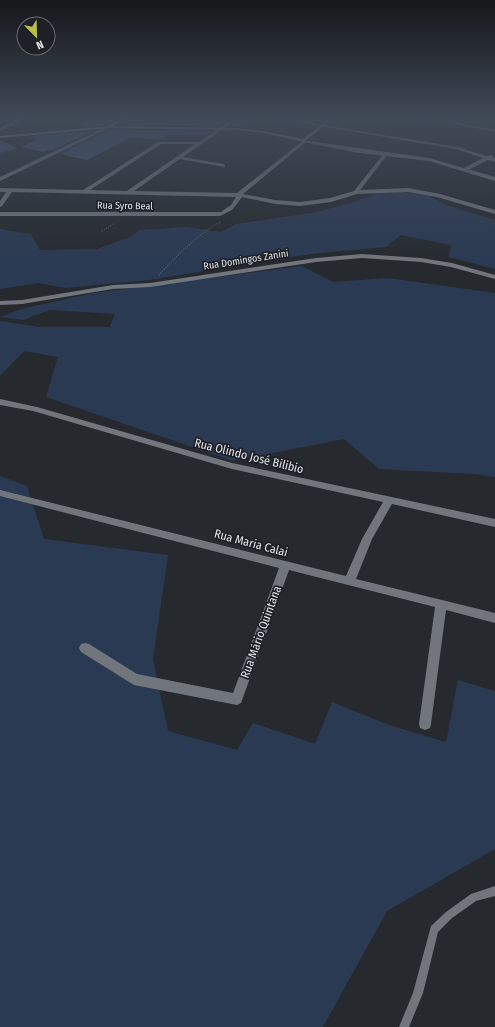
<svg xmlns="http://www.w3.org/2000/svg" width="495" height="1027" font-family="'Fira Sans Condensed',sans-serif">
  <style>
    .green { fill: #2b3a53 }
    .building { fill: #405374 }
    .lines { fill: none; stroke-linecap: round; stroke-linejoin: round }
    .path { stroke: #7a7d81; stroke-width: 1.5; stroke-dasharray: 0.5 2; stroke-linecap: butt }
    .service { fill: #71757c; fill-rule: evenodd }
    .minor { fill: #71757c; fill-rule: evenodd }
    .tertiary { fill: #71757c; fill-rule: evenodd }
    .secondary { fill: #7e8a9f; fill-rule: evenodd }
    .primary { fill: #8b9fc2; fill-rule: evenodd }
    .labels { text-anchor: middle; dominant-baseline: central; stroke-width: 3.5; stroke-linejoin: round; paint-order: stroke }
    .far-street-label { font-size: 10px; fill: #e0e3e6; stroke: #1d2026 }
    .street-label { font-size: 12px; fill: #e0e3e6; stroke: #1d2026 }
  </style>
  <rect width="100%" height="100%" fill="#262a2f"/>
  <!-- green -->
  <path class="green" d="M398,192L428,195L446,205L495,220V269L449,257L451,245L401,235L386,247L311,254L149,280L66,288L38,283L0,289V229L31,234L40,250L97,249L130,237L140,230L186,227L221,232L236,224L311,213L351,203L376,194Z
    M302,266L333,282L388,278L495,293V477L476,474L379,469L344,439L233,461L46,397L58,357L24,351L0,376V321L40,327H110L115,314L50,310L23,320L1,317L21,309L94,293Z
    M0,476L27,486L44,539L168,555L153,659L168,731L237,750L253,723L315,744L332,702L389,725L446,742L458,680L495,691V849L387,911L323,1027H0Z"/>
  <!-- building -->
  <path class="building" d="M102,118L118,119L109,125L83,127L82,123Z
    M134,118H231L218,126L119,125Z
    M240,118H257L244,127L231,126Z
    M110,130L211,131L206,135H166L164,139L130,138L87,160L60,154Z
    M94,131L51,151L47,150L43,152L21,147L36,140L35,136Z
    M0,140L18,148L0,153Z"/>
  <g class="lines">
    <!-- path -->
    <path class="path" d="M102,231L115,223
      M159,275C178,255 196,236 220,222"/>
    <!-- service -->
    <path class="service" d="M495,886V896L476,901L452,918L438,932L423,993L409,1027H399L413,993L431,926L446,912L471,894Z"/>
    <!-- minor -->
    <path class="minor" d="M0,118H9L20,121L18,122Z
      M234,118H239L183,157L223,164L225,165V167L180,159L134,191L237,193L304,140L306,142L243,194L275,200L300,202L330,198L354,191L385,152L388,154L360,190L408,188L440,194L495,210V214L437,197L408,192L357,194L331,202L300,206L275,204L242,197L232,210L220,216H0V212H221L231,205L236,197L12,192L2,206L0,207V201L6,192H0V188L83,190L158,142H199ZM161,144H195L127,191L90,190Z
      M271,118H282L457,147L487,156L493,155L492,157L495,158V162L488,160L466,171L463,169L464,168L483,158L456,149Z
      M108,126L112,127L0,181V177Z
      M362,254L421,258L452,263L495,275V279L451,267L421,262L362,258L316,262L150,287L113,289L22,304L0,305V301L22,300L113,285L150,283L316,258Z
      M0,399L37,407L232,463L495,519V527L392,504L372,539L356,579L495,613V623L446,610L431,724L430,728L425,730L420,728L419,724L435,607L289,570L241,703L237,705L134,685L81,652L79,648L81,644L85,643L89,644L137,674L233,693L279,568L0,496V490L346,576L362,539L383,502L232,469L33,411L0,405Z"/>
    <!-- tertiary -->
    <path class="tertiary" d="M425,118H435L495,130V132Z
      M302,140L429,158L495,177V181L429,161L359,153L304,142Z"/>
    <!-- secondary -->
    <path class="secondary" d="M329,118H334L304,142L263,133L237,130L110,128L108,127L110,126L237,128L263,131L303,139Z"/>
    <!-- primary -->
    <path class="primary" d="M21,118H27L0,131V128Z
      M122,118H127L110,128L0,138V136L109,126Z"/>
  </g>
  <!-- sky -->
  <linearGradient id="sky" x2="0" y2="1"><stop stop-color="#15171a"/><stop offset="0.45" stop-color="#414a58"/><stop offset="1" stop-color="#414a58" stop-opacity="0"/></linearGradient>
  <rect width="495" height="262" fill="url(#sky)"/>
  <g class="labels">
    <!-- far-street labels -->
    <g class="far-street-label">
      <text transform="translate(125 206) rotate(1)">Rua Syro Beal</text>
      <text transform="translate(246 260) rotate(-9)">Rua Domingos Zanini</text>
    </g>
    <!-- street labels -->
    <g class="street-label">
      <text transform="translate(249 456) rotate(14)">Rua Olindo José Bilibio</text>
      <text transform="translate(251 543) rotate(15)">Rua Maria Calai</text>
      <text transform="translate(261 632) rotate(-70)">Rua Mário Quintana</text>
    </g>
  </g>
  <!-- north arrow -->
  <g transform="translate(36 36) rotate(157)"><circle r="19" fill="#1d2026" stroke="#6b6e73"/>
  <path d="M0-3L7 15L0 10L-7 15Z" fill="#bcbf44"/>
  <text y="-6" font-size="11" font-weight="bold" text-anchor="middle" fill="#e0e3e6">N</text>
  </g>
</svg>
